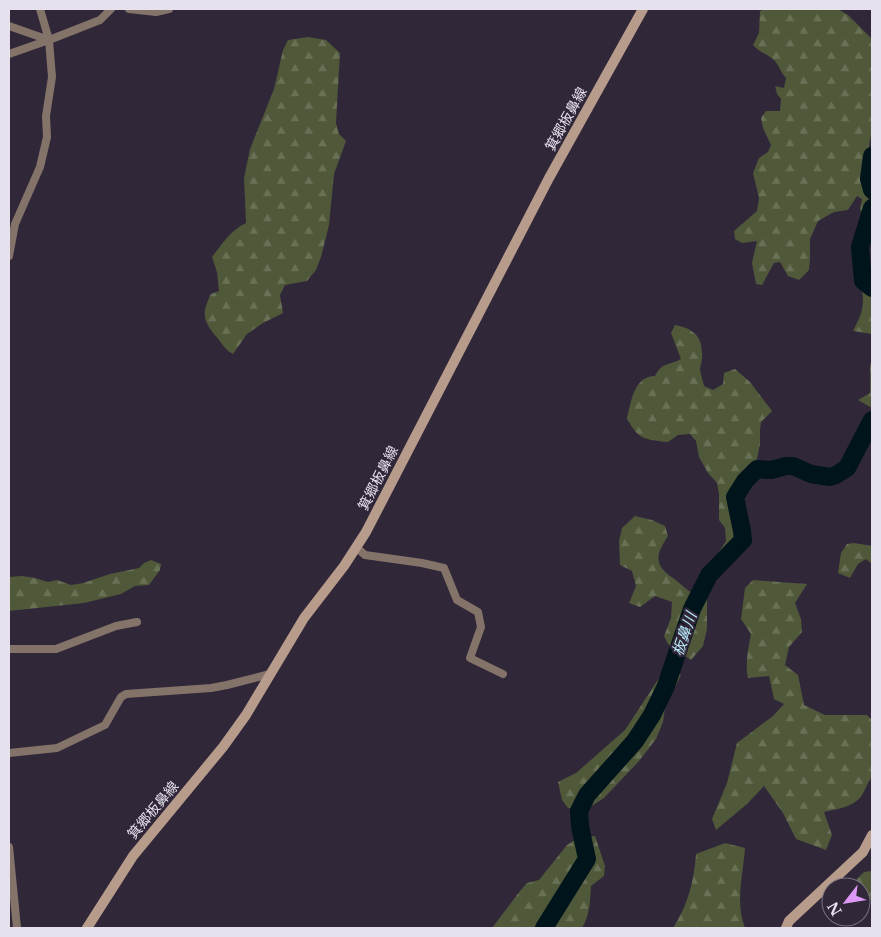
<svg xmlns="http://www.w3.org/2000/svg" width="881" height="937" font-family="'Libre Baskerville','Noto Sans JP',serif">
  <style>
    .forest { fill: url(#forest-firs) }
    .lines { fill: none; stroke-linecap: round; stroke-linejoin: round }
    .river { stroke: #00141b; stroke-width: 18 }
    .street { stroke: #847369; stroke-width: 8 }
    .secondary { stroke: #b79b8b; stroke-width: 10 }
    .labels { text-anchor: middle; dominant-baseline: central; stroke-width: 4.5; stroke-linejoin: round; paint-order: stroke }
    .street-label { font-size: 14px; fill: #e7e1ed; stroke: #302739 }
    .water-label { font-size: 15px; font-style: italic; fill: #b9eaf8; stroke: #302739 }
  </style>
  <defs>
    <pattern id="forest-firs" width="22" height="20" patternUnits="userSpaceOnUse" patternTransform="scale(1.25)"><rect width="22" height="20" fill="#4f5839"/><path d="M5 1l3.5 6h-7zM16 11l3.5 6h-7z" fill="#687056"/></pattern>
  </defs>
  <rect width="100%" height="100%" fill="#302739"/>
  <!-- forest -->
  <path class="forest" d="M765,9H838L848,15L872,39V129L863,180L869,202L866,212L864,214L860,210L862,199L857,196L848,210L834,212L818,221L810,239V259L809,270L799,280L788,276L780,262L774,263L762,285L756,284L752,263L757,241L742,243L735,239L734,231L757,211L759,198L753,173L759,158L768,152L771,145L763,128L761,118L766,111H780L781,99L777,94L775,86L784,88L786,78C781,73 779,65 774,60C767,54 759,52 753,45L759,33L760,11Z
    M308,37L326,40L340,53L336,123L339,134L346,141L334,174L329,225L321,257L316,270L307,281L285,285L280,295L283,313L263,323L247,334L233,354C227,351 223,346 219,340C204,322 200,316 211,294L219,291L217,272L212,257C222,244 231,230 246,223L244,178L250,149L274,89L283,50L288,40Z
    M872,284V334L853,331C861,315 865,308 862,290Z
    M675,325C695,329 703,337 702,358C702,362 700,366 700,370C701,376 703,381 704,386L713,390L723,384L724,373L735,369L750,382L772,411L761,422L760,430V444L757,459L735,482L729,492L737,535L733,548L719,571L708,583L702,579L726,541L725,528L719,520V494L717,483L708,473L699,457L696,441L690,434L678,435L668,442C645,440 637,439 627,418C631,402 634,376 655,376C662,362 668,366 681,359L671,333Z
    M872,363V408L858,400L870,393V364Z
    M635,516L652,520L665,526L668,536C656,554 653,565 673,578C679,582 683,587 689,591C694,594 701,595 707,597V629L703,646L691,660L668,644L664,636L671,618L672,602L655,596L640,607L629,603L636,586L632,571L620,565L619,541L622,528Z
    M854,543L872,546V564L866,559L858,564L850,578L838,573L841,553L847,544Z
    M151,560L161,564L160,570L149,585L135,586L121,594L84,603L9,611V577L22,576L35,578L48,582L57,580L71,585L83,583L110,574L139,568L144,563Z
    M753,580L807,584L795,603L801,619L802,632L789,647L785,665L798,675L804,705L825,715H867L872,720V777C867,783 866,789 862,795C855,807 836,809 824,812L832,835L826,850L796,839L783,813L764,786L747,804L716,830L712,819L727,783L737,743L773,716L784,704L774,699L769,676L748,678C745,663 748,650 751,634L741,619L745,588Z
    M667,666L681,675L665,708L663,722L656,739L639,761L604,798L585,810L568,808L562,800L558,782L576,773L625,730Z
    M595,836L605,866L604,876L591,886C590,901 590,915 582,928H492L520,891L527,883L539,880L567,845L578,838Z
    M725,843L745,848C743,875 735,902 745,928H673C688,905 694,881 696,854Z
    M872,871V902L861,891V887H859L857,879L864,872Z"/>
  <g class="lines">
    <!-- river -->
    <path class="river" d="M872,156L869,179L872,190
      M872,208L860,247L863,281L872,288
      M544,928L587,859L580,826L579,811L587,795L635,741L652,715L666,686L692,609L709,575L743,540L742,531L735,497L745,481L757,469L771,470L786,466H793L811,474L830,477L836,475L847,468L872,420"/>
    <!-- street -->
    <path class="street" d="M129,9L156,12L169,9
      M9,26L49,40L100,20L111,9
      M9,54L49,40
      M9,256L15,224L40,167L47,137L46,116L52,77L49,40L40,9
      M356,547L365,555L422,563L444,568L457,600L478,612L481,627L470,658L503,674
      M9,649H56L116,626L137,622
      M9,753L57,748L105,725L121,697L126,694L211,688L227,685L270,674
      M9,847L17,928"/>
    <!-- secondary -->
    <path class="secondary" d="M87,928L133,856L223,747L246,715L304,618L344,566L366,532L549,178L643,9
      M786,928L789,921L863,852L872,835"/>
  </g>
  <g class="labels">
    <!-- street labels -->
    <g class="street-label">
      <text transform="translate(566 119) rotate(-61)">箕郷板鼻線</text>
      <text transform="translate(378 478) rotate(-63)">箕郷板鼻線</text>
      <text transform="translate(153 810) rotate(-50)">箕郷板鼻線</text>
    </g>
    <!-- water labels -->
    <g class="water-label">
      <text transform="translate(684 634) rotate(-71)">板鼻川</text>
    </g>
  </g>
  <!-- border -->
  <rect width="881" height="937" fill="none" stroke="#e7e1ed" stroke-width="20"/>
  <!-- north arrow -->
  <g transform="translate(846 902) rotate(239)"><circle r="24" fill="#302739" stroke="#797181"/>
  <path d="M0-4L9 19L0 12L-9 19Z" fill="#db99f5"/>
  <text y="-8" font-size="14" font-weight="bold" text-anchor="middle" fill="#e7e1ed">N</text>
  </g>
</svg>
